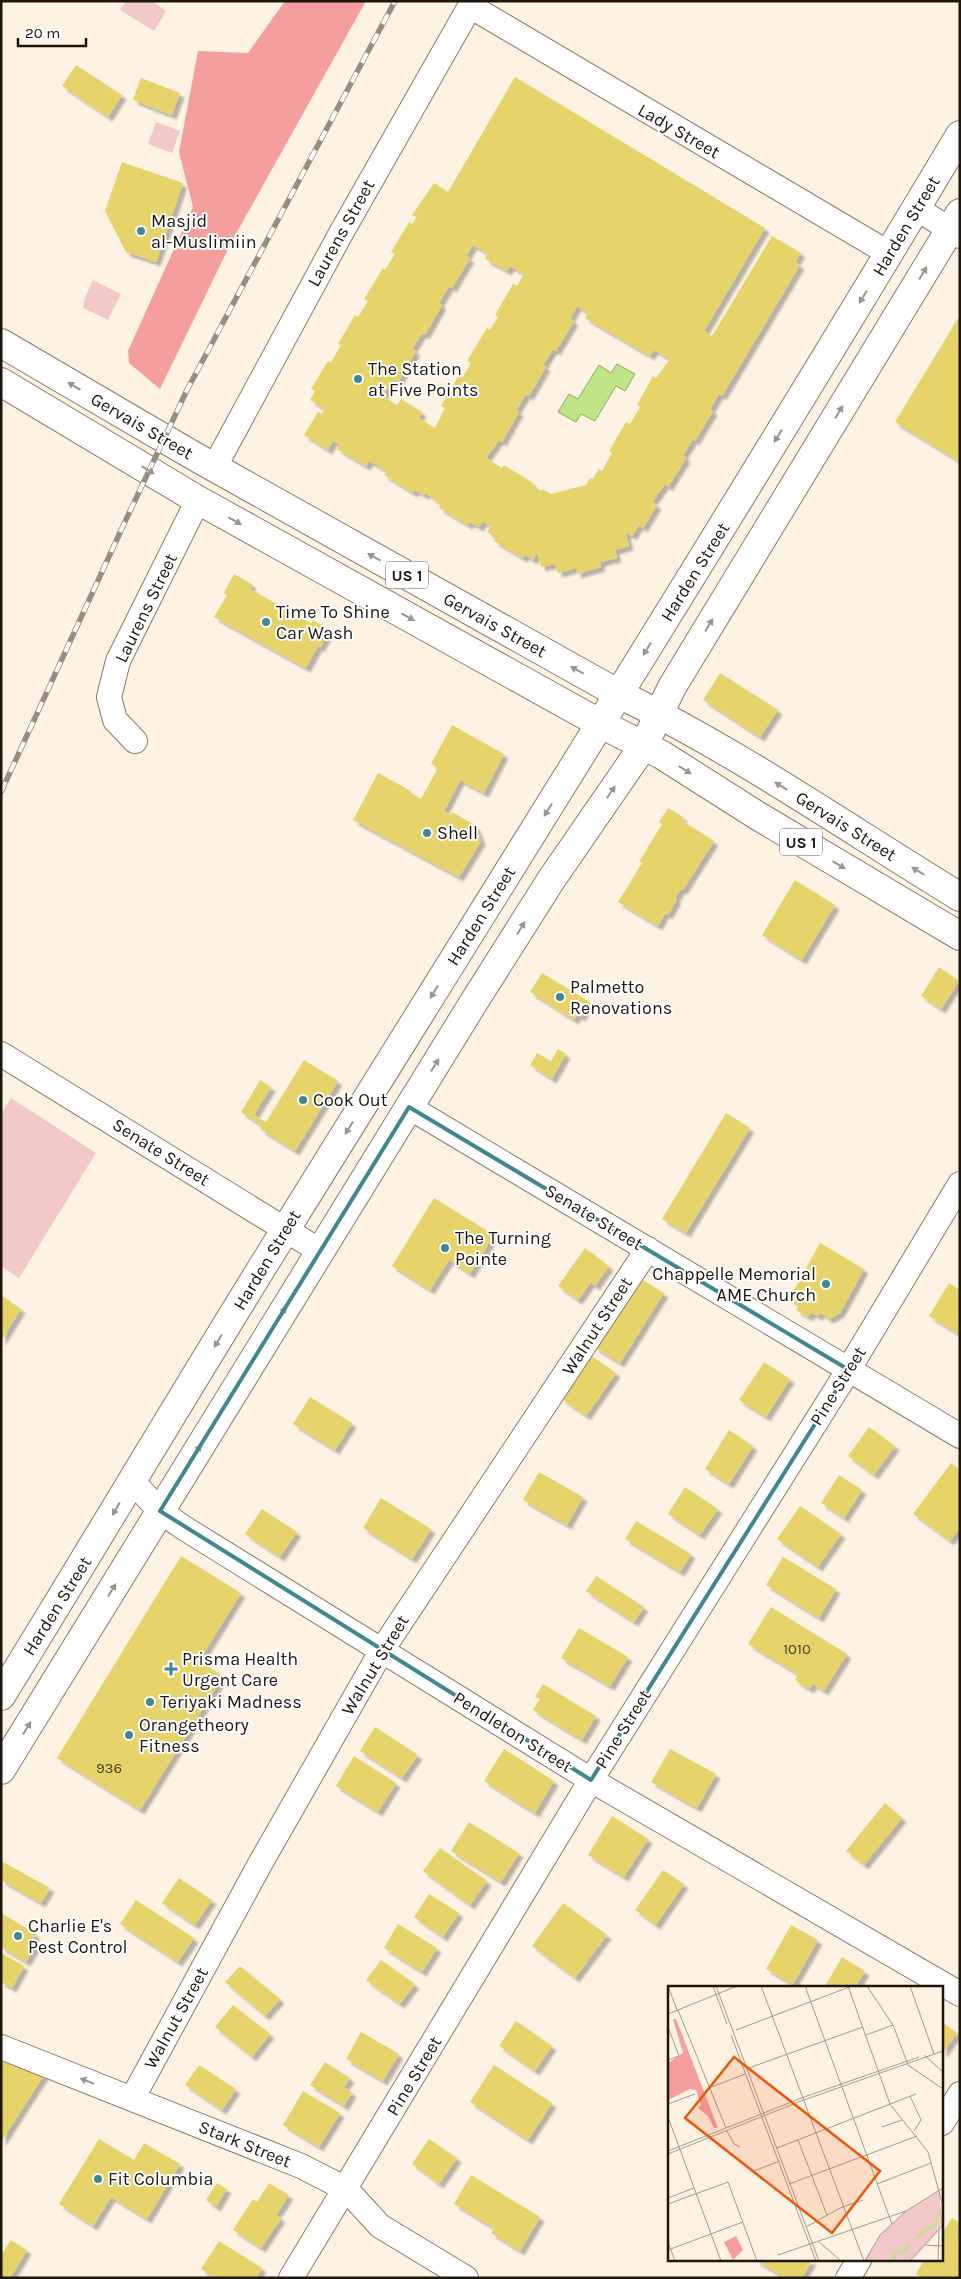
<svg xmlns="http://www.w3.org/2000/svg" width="961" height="2279" font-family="Karla,sans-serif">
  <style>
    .green { fill: #f2c9c8 }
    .forest { fill: #f49e9e }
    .water { fill: #c0e586; stroke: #8fa762 }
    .building { fill: #e6d46a; fill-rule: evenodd; filter: url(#shadow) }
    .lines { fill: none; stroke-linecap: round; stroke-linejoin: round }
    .minor-casing { stroke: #8c7a64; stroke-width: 26 }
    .major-casing { stroke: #8c7a64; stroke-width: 30 }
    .minor { stroke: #fff; stroke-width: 24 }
    .major { stroke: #fff; stroke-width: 28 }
    .rail-casing { stroke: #978d81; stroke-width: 5.5 }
    .rail { stroke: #fff; stroke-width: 4; stroke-dasharray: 11; stroke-linecap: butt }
    .oneway { fill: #999692 }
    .marked { fill: none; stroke: #408790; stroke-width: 4; stroke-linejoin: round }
    .poi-dot { fill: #408790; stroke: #fff; stroke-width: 2 }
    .labels { text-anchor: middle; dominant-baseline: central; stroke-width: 4; stroke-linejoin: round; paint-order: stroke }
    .number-label { font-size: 15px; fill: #4e4624 }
    .shield { fill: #fff; stroke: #605c56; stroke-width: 1 }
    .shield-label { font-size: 16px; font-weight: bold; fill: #1c160d }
    .street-label { font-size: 18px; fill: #1c160d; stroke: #fff }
    .poi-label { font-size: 18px; fill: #1c160d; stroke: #fff; text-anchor: start }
    .inset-river { fill: none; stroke: #c0e586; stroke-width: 2.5 }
    .inset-road { fill: none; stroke: #a49a8d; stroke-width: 1 }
    .view { fill: #e8590c; fill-opacity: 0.15; stroke: #e8590c; stroke-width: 2.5 }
    .inset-edge { fill: none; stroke: #1c160d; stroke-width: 2.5 }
  </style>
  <defs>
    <filter id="shadow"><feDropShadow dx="4.5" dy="4.5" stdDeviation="1" flood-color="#0004"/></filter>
  </defs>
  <rect width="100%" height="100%" fill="#fef2e3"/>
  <!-- green -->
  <path class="green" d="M126,1H152L166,11L154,31L120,10Z
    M156,122L180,131L172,153L148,144Z
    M93,280L121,294L108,320L83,308L84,300Z
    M11,1098L96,1153L19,1278L1,1266V1114Z"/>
  <!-- forest -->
  <path class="forest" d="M285,1H366L232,241L160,389L129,363L128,351L193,207L179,152L198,51L248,53Z"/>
  <!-- water -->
  <path class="water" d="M617,364L635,374L625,391L616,386L595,421L581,414L576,422L558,412L569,394L578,399L599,365L611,373Z"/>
  <!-- building -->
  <path class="building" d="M76,65L122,95L108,117L62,86Z
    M515,77L765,228L704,331L712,336L772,236L801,253L795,262L800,265L722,396L719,394L710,409L713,411L695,441L693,439L683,455L686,458L668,487L665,484L652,502L657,505L643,528L639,525L632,536L628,533L626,535L629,546L615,550L617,558L600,562L601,567L577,574L576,568L558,573L555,564L541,567L538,555L536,554L533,560L525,555L523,558L494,541L496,538L487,532L491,526L487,524L483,521L479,527L470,522L468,525L439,508L441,505L426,493L424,495L415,490L413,493L384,475L387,471L369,461L366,466L337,449L340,444L333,441L328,450L304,435L318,412L322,414L325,409L310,400L315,391L311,389L328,361L331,362L341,345L338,344L355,315L358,317L368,301L364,299L383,268L385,270L395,254L391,252L409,222L412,224L417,217L412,215L434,183L448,192ZM473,245L488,254L485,259L507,271L510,266L524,274L517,286L513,284L495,315L498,317L490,330L487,328L467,361L471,363L463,377L459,375L441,406L445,408L435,428L419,418L422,412L401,399L397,405L382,396L394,380L398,382L416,351L412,349L422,333L425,335L442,305L439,303L449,286L452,288L470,258L466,256ZM577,306L588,313L585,318L650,356L654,350L670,359L656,378L653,376L637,405L640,407L630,424L626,422L609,451L612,453L602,471L599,469L593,479L590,478L586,485L551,494L542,489L541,491L532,485L533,483L504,465L502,468L486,458L499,440L502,442L519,412L516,410L526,394L529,396L546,367L543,365L553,349L556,351L574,321L570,319Z
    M141,78L180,93L172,115L133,100Z
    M122,162L183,183L156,262L126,252L105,211Z
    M960,315V462L895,422Z
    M234,574L252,584L250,589L311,623L313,620L330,630L320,648L318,646L306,668L214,617L227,595L224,593Z
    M720,673L778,710L760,737L703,700Z
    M452,725L504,754L484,793L460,780L444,811L450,815L452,812L475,825L481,841L459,877L353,820L378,773L411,791L409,792L421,799L438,768L431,764Z
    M668,808L683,817L681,820L714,841L683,890L681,889L675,898L677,899L668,915L665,913L658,926L618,902L642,863L639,862L662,824L659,822Z
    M795,880L835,905L802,960L762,935Z
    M939,967L959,981L941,1009L921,996Z
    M542,973L590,1002L581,1017L577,1015L574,1020L530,992Z
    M558,1049L566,1054L552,1079L530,1065L537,1053L551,1061Z
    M304,1060L338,1081L295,1151L260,1129L262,1126L241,1112L260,1080L271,1087L254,1115L266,1122Z
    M726,1113L750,1128L686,1233L662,1219Z
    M434,1198L494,1235L470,1274L449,1260L430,1290L392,1266Z
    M820,1243L864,1269L840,1313L829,1319L821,1313L818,1316L811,1313L808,1317L796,1310L799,1305L789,1299Z
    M585,1248L609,1266L595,1286L591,1282L578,1300L558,1286Z
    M638,1277L664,1293L620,1363L594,1347Z
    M949,1283L960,1290V1335L929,1316Z
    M1,1295L21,1309L1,1341Z
    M590,1355L616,1373L586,1416L561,1398Z
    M764,1362L790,1379L766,1417L739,1400Z
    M310,1397L352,1423L335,1450L293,1424Z
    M869,1427L895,1446L874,1475L848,1456Z
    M729,1430L753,1446L729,1484L705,1469Z
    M951,1463L960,1470V1527L950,1541L913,1514Z
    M539,1472L583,1497L567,1525L523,1500Z
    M839,1475L862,1490L844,1518L821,1503Z
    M685,1487L718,1509L700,1535L668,1514Z
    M381,1498L431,1529L412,1559L363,1528Z
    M800,1506L841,1534L818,1567L777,1539Z
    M262,1509L297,1532L280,1557L245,1534Z
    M636,1521L691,1554L680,1572L625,1539Z
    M181,1556L241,1593L199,1661L223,1676L140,1810L57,1758Z
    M783,1557L836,1589L819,1618L766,1585Z
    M596,1576L644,1607L634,1622L586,1591Z
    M771,1607L847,1654L824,1691L813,1684L809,1689L795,1680L798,1674L748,1644Z
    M579,1628L628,1657L610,1686L561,1658Z
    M543,1684L596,1716L582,1740L533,1710L540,1699L535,1697Z
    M375,1727L418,1755L402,1778L360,1751Z
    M504,1749L554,1781L535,1813L484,1781Z
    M670,1749L716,1774L697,1808L651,1782Z
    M354,1756L396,1783L378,1812L336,1786Z
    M885,1803L902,1818L864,1865L846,1851Z
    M612,1816L648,1839L624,1877L588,1855Z
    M469,1822L519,1853L501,1882L451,1851Z
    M440,1848L487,1881L470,1905L423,1871Z
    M1,1861L50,1888L41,1903L1,1880Z
    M663,1870L684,1884L656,1925L635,1910Z
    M179,1878L212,1900L195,1925L162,1903Z
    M429,1894L459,1913L443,1937L414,1917Z
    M136,1900L194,1938L178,1962L120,1924Z
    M563,1903L607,1935L575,1978L532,1946Z
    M1,1913L36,1934L33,1939L38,1942L26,1962L1,1947Z
    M398,1924L437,1948L422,1972L384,1948Z
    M791,1925L818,1940L793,1984L766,1969Z
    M1,1953L24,1966L12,1988L1,1982Z
    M842,1957L865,1971L855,1988H824Z
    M381,1960L415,1984L400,2004L366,1980Z
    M240,1966L280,1999L265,2016L225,1982Z
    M233,2005L270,2034L252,2057L215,2027Z
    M516,2021L552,2046L535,2071L499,2046Z
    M942,2022L957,2033L942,2054Z
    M361,2032L399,2054L383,2081L346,2059Z
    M1,2058L44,2075L1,2142Z
    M325,2062L350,2078L344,2087L352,2093L344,2106L310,2085Z
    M199,2065L236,2089L222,2110L185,2085Z
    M494,2065L552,2103L528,2140L470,2102Z
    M303,2091L340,2113L319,2147L283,2125Z
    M99,2139L134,2160L144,2143L180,2164L147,2219L111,2197L93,2226L59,2204Z
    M429,2139L457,2158L439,2184L412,2164Z
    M471,2175L540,2217L520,2251L491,2233L494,2228L454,2204Z
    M217,2183L227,2189L216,2207L206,2200Z
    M269,2183L289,2195L276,2215L281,2218L261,2248L233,2230L253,2199L257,2202Z
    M952,2218L960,2223V2278H922L916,2274L924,2260H942V2233Z
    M11,2240L27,2250L10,2278H1V2255Z
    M219,2241L262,2268L256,2278H215L201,2269Z
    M755,2260H812L802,2278H777L779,2274Z"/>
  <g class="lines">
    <defs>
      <path id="minor" d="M470,6L890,254
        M916,208L960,236
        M214,468L340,235L473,1
        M135,741L115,720L109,697L118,661L198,500
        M1,1054L320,1251
        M409,1107L960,1436
        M132,1481L160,1511L184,1528L591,1780L960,1994
        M1,2047L301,2166L346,2189L380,2226L466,2278
        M132,2099L260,1864L382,1650L648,1249
        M942,2123L960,2094
        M291,2278L591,1780L841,1382L960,1184
        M848,2278L859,2260"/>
      <path id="major" d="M1,343L194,456L619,694C738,752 847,828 960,897
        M1,382L198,500L601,724L662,755L758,816L960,936
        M1,1696C98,1539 191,1381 289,1224C514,862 741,501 960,135
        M1,1770L472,1005L551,880L644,745L672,687L960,213"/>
    </defs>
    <!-- minor casing -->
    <use href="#minor" class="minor-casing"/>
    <!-- major casing -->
    <use href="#major" class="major-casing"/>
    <!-- minor -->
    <use href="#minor" class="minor"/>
    <!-- major -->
    <use href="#major" class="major"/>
    <defs>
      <path id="rail" d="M1,792L123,526L187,390L395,1"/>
    </defs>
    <!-- rail casing -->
    <use href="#rail" class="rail-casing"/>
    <!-- rail -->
    <use href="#rail" class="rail"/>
  </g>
  <!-- one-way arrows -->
  <defs><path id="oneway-solid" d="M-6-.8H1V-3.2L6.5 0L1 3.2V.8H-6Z" transform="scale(1.25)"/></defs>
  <g class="oneway">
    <use href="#oneway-solid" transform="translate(923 273) rotate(-59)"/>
    <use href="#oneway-solid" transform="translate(863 297) rotate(122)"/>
    <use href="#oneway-solid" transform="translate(74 386) rotate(-149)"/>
    <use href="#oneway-solid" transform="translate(839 412) rotate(-59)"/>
    <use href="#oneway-solid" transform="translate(778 436) rotate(122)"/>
    <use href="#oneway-solid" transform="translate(148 470) rotate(31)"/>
    <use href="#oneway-solid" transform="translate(235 521) rotate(29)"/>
    <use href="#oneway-solid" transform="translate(374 557) rotate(-151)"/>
    <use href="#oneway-solid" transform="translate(408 617) rotate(29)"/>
    <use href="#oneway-solid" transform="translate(709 625) rotate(-59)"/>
    <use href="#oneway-solid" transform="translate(647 649) rotate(122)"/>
    <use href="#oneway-solid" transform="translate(577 670) rotate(-151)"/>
    <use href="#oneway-solid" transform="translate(685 770) rotate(32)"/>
    <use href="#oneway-solid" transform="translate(781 786) rotate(-149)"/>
    <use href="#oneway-solid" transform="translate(611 792) rotate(-56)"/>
    <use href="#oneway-solid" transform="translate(548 810) rotate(122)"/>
    <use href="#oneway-solid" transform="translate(839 865) rotate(31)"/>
    <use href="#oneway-solid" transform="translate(918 871) rotate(-149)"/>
    <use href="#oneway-solid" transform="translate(521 928) rotate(-58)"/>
    <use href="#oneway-solid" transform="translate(434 992) rotate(122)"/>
    <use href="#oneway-solid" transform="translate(435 1065) rotate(-58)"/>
    <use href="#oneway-solid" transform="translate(349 1128) rotate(122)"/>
    <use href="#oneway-solid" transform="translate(282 1313) rotate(-58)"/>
    <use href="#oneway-solid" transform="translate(218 1341) rotate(121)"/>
    <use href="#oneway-solid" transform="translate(197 1451) rotate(-58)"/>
    <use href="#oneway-solid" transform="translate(116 1509) rotate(120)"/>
    <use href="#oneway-solid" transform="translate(112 1590) rotate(-58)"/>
    <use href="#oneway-solid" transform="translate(27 1728) rotate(-58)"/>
    <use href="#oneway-solid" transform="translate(87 2081) rotate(-158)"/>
  </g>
  <!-- marked area -->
  <path class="marked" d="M409,1107L849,1370L591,1780L160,1511Z"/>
  <!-- markers -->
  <g class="poi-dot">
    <circle cx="141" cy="231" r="5"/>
    <circle cx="358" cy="379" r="5"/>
    <circle cx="266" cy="622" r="5"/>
    <circle cx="427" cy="833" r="5"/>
    <circle cx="560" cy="997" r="5"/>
    <circle cx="303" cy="1100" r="5"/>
    <circle cx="445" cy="1248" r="5"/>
    <circle cx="826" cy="1284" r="5"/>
    <path d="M168.5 1661.5h5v5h5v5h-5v5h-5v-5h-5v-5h5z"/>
    <circle cx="150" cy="1702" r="5"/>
    <circle cx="129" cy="1735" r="5"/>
    <circle cx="18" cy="1936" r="5"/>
    <circle cx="98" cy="2179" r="5"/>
  </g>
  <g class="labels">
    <!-- number labels -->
    <g class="number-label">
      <text x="797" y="1649">1010</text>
      <text x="109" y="1768">936</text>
    </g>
    <!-- shield labels -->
    <g class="shield">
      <rect x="386" y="561.5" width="42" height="27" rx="4"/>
      <rect x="780" y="828.5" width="42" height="27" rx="4"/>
    </g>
    <g class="shield-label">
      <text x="407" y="575">US 1</text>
      <text x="801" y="842">US 1</text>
    </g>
    <!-- street labels -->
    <g class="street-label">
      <text transform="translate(679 131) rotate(30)">Lady Street</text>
      <text transform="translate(906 226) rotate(-59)">Harden Street</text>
      <text transform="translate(341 233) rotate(-61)">Laurens Street</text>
      <text transform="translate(142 426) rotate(30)">Gervais Street</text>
      <text transform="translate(695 572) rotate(-58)">Harden Street</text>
      <text transform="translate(146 608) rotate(-64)">Laurens Street</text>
      <text transform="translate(495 625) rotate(29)">Gervais Street</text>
      <text transform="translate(846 826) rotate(32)">Gervais Street</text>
      <text transform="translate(481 916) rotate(-58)">Harden Street</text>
      <text transform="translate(161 1152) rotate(32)">Senate Street</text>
      <text transform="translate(594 1217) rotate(31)">Senate Street</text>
      <text transform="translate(267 1260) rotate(-59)">Harden Street</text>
      <text transform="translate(597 1326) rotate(-57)">Walnut Street</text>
      <text transform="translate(838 1386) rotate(-58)">Pine Street</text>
      <text transform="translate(57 1606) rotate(-58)">Harden Street</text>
      <text transform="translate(375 1665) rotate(-59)">Walnut Street</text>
      <text transform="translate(623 1729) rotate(-58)">Pine Street</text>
      <text transform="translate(513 1732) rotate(32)">Pendleton Street</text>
      <text transform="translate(176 2018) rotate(-61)">Walnut Street</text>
      <text transform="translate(414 2076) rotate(-59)">Pine Street</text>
      <text transform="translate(245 2144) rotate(22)">Stark Street</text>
    </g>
    <!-- poi labels -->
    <g class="poi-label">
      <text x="151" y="221">Masjid<tspan x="151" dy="21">al-Muslimiin</tspan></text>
      <text x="368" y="369">The Station<tspan x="368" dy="21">at Five Points</tspan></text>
      <text x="276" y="612">Time To Shine<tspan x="276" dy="21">Car Wash</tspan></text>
      <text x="437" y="833">Shell</text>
      <text x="570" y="987">Palmetto<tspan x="570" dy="21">Renovations</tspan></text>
      <text x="313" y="1100">Cook Out</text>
      <text x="455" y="1238">The Turning<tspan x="455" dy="21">Pointe</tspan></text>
      <text x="816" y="1274" text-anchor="end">Chappelle Memorial<tspan x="816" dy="21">AME Church</tspan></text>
      <text x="182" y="1659">Prisma Health<tspan x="182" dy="21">Urgent Care</tspan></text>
      <text x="160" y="1702">Teriyaki Madness</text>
      <text x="139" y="1725">Orangetheory<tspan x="139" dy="21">Fitness</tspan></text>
      <text x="28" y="1926">Charlie E's<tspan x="28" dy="21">Pest Control</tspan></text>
      <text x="108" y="2179">Fit Columbia</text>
    </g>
  </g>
  <!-- overview -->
  <g transform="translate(668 1986)">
    <rect width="275" height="275" fill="#fef2e3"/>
    <path d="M271,205L275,239L242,275H197L212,249L238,225Z" fill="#f2c9c8"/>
    <path d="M5,33H8L50,142H46L40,130L30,122L33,119L28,104L22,103L0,114V77L15,67ZM68,250L75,264L65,274L56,256Z" fill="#f49e9e"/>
    <path class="inset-river" d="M249,252L258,243L267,240L271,225M226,275L227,267L237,265L240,257"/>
    <path class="inset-road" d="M0,0L9,24M45,0L59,38M48,0L151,275M93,0L196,275M137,0L224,238M180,0L222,118L260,166L275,220M199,0L225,39L240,79L275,103M242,0L266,68M10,24L58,142M0,28L69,0M0,41L11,70L0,74M68,44L184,0M63,49L148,275M198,49L225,39M256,69L275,86M78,83L195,41M41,102L77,88M242,110L253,134L246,145M0,118L27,108M0,131L53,275M214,141L234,134M59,145L66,158L72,161M130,154L159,229M109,162L248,108M0,165L136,111L251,71M0,168L133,115L275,65M83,186L112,175M121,198L249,150M209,198L263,177M0,212L26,202M0,218L60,196L89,275M138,241L172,222L195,214M0,256L7,275M151,256L173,275M257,259L275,260M0,264L75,236M110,269L238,225M197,275L212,249L238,225L275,202M242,275L275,239M270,275L271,244"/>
    <path class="view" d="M66,71L212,185L164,247L17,132Z"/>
    <rect width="275" height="275" class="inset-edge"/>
  </g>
  <!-- border -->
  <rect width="961" height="2279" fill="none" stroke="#1c160d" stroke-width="5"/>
  <!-- scale -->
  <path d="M18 38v8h68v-8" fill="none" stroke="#1c160d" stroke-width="2.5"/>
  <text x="25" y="38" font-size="15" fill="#1c160d" stroke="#ffffff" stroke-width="4" paint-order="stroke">20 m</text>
</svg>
